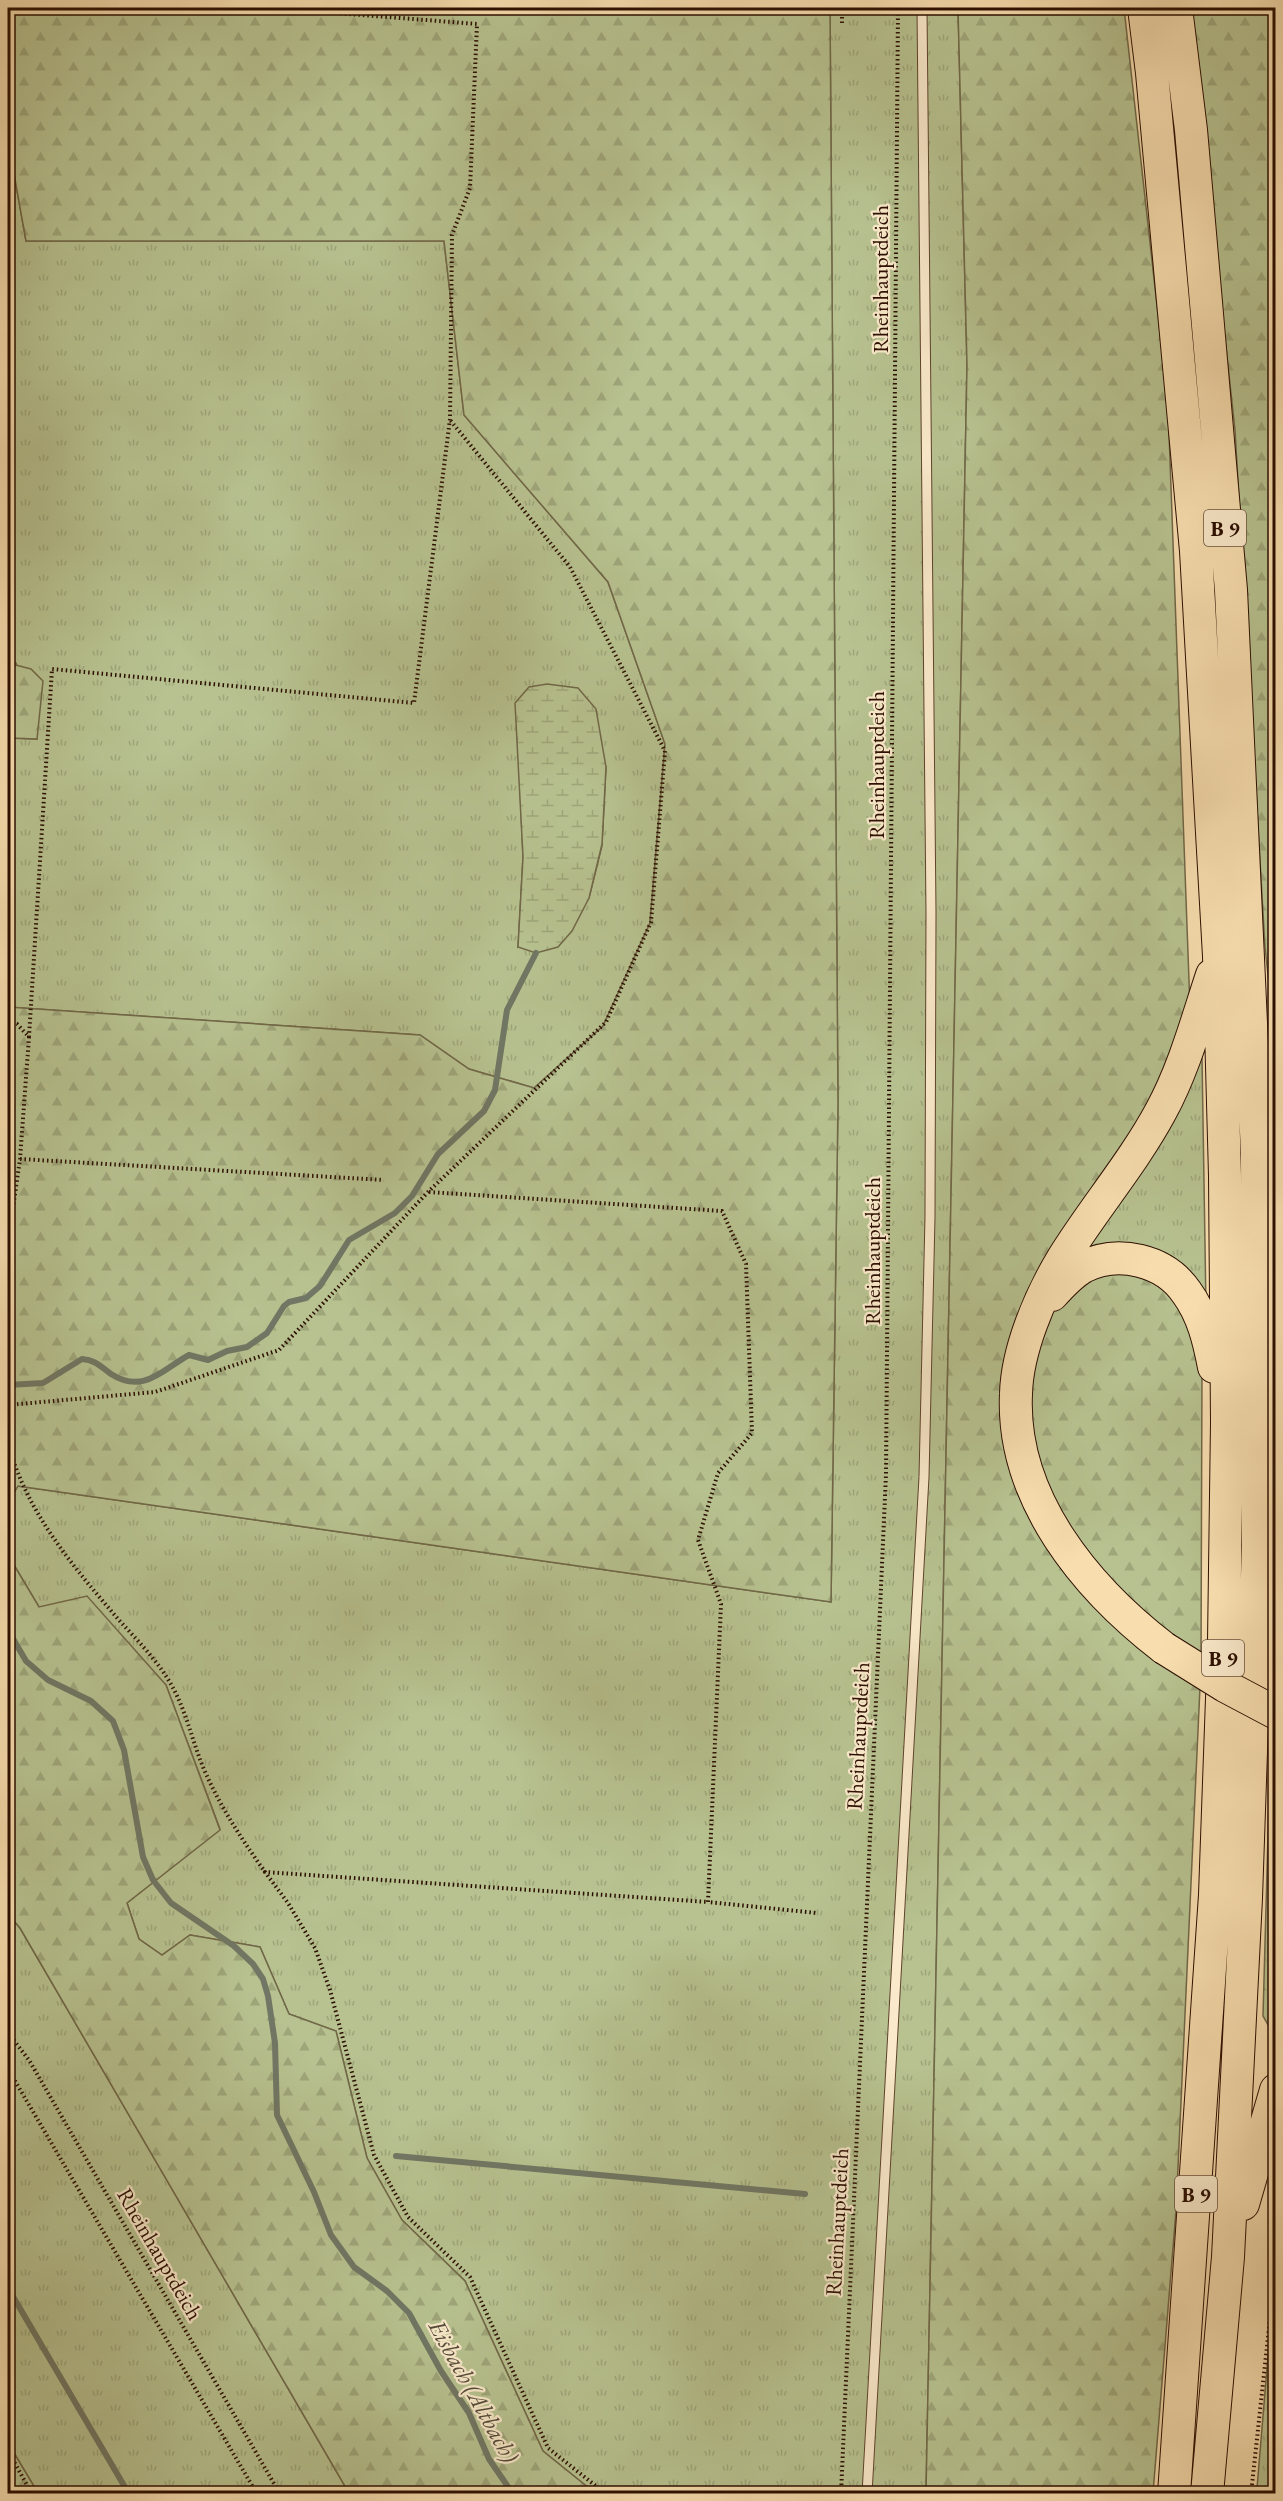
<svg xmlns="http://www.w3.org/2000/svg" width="1283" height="2501" font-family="'EB Garamond',serif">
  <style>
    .grass { fill: url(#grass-tufts); stroke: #716848; stroke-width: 1.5; fill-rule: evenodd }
    .forest { fill: url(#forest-firs); stroke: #716848; stroke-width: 1.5 }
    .wetland { fill: url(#wetland-marsh); stroke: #716848; stroke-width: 1.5 }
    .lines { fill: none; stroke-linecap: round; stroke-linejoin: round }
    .stream { stroke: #707764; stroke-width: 6 }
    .service-casing { stroke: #5e422c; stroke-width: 11 }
    .trunk-casing { stroke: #2b0e00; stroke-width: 34 }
    .path { stroke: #2b0e00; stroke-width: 4; stroke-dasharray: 1.5 3; stroke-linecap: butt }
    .service { stroke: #faeacb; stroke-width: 9 }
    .trunk { stroke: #f8deaf; stroke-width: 32 }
    .trunk-bridge-casing { stroke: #2b0e00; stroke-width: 34; stroke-linecap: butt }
    .trunk-bridge { stroke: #f8deaf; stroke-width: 32 }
    .labels { text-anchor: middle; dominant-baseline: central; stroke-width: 4.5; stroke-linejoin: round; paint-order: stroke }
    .shield { fill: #faeacb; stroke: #69503d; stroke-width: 1.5 }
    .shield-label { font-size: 21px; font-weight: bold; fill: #2b0e00 }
    .street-label { font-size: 22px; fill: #2b0e00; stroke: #faeacb }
    .water-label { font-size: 24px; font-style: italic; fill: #534b3a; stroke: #faeacb }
  </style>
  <defs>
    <pattern id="grass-tufts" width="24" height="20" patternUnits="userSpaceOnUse" patternTransform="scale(1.5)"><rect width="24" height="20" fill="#b7c290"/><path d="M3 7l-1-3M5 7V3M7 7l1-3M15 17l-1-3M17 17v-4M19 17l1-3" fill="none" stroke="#9ea67a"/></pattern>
    <pattern id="forest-firs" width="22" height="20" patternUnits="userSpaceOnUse" patternTransform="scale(1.5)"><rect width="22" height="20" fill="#b7c290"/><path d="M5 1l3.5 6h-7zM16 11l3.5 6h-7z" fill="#9ea67a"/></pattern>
    <pattern id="wetland-marsh" width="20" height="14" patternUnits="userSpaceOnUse" patternTransform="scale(1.5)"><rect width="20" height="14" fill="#b7c290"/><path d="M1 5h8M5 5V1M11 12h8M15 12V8" fill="none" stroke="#9ea67a"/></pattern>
  </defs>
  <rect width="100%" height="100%" fill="#f8deaf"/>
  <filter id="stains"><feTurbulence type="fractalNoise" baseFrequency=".00333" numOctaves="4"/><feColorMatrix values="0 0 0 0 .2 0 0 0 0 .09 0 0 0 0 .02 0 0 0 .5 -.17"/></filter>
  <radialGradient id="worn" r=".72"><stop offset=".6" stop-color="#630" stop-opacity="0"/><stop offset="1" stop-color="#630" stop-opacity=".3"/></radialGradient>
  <!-- grass -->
  <path class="grass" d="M830,8H958L967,365L926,2493H595L543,2451L465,2281L402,2220L367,2158L336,2031L289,2014L260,1947L190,1935L162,1955L139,1939L127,1903L220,1829L166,1685L39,1607L8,1555V1503L17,1486L831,1602L838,1103Z
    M8,140L26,241H444L464,415L608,582L665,744L650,923L603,1026L534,1088L469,1069L420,1035L8,1007V738L37,739L16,663H8ZM606,767L602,846L589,898L518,947L523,857L520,788Z
    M1201,1054L1202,1057L1206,1307L1080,1253Z
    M8,1914L20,1928L346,2488L352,2493H38L8,2443Z
    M1275,2272V2493H1256L1257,2488Z"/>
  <!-- forest -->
  <path class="forest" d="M8,8H830L838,1103L831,1602L18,1486L8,1503V1007L420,1035L469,1069L534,1088L603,1026L650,923L665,744L608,582L464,415L444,241H26L8,140Z
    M958,8H1124L1168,405L1190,1008L1166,1078L1054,1254L1016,1468L1200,1687L1176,2211L1153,2493L926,2494L967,365Z
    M1189,8H1275V1039L1265,947L1235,430Z
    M8,663L31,669L43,681L37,739L8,738Z
    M1134,1270L1179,1298L1202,1369L1201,1663L1151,1627L1055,1515L1024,1405L1048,1313L1088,1277Z
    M8,1555L39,1607L87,1596L166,1685L220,1830L127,1903L139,1939L162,1955L190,1935L260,1947L289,2014L336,2031L367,2158L402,2220L465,2281L543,2451L595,2493L352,2494L346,2488L20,1928L8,1914Z
    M1275,1583V2030H1271L1263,2016Z
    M8,2443L38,2493H8Z"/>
  <!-- wetland -->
  <path class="wetland" d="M547,684L578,688L596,709L606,767L602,844L589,898L572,931L558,947L536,953L518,947L523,857L515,703L529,687Z"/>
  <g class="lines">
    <!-- stream -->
    <path class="stream" d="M8,1385L43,1383L82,1359C96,1360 101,1367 111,1374C144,1395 163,1369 189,1355L208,1360L227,1351L247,1347L267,1333L284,1306L289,1302L306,1298L320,1286L349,1240L395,1213L412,1196L438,1154L484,1111L495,1090L507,1010L536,953
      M8,1630L26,1661L48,1680L91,1701L113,1721L124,1750L143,1857L153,1880L171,1903L234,1946L253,1964L263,1979L268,1996L275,2043L277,2115L314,2192L331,2235L354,2267L387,2291L409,2313L441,2371L469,2413L489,2459L513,2494
      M396,2156L805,2194
      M8,2288L129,2494"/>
    <defs>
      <path id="service" d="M867,2494L924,1477L930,1217L931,913L922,8"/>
      <path id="trunk" d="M1144,8L1152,73L1196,551L1219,956L1225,1176L1227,1422L1224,1642L1215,1895L1174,2494
        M1176,8L1191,130L1231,590L1257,1153L1258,1546L1246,1898L1228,2257L1207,2494
        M1052,1295C1061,1285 1071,1274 1083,1267C1118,1249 1165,1260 1187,1293C1203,1315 1209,1341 1214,1367
        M1164,1648C1086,1588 1011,1498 1016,1394C1017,1350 1040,1296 1063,1258C1094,1208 1133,1163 1161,1111C1184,1069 1197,1020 1212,975
        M1243,2204L1276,2090"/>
    </defs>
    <!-- service casing -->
    <use href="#service" class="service-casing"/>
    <!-- trunk casing -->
    <use href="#trunk" class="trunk-casing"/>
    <!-- path -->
    <path class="path" d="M842,8V24
      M8,1021L17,1024L29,1037L20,1159L12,1215L8,1321
      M29,1037L52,669L414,703L450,419L452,235L470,188L477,24L272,8
      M20,1159L384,1180
      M429,1192L722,1211L746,1264L752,1433L718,1473L698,1540L721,1604L708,1902L817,1913
      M8,1405L155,1392L279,1350L428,1192L606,1022L651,922L665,751L570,567L450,420
      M8,1443C26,1512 73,1566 118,1619C137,1640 158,1661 172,1686C186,1711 192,1740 203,1767C219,1805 241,1838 265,1872
      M8,2033L29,2060L280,2494
      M8,2069L257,2494
      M8,2451L32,2494
      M606,2494L548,2448L470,2277L408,2217L374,2155L330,1990L315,1948L288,1903L265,1872L708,1902
      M841,2494L886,1474L898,8
      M1251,2494L1276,2263"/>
    <!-- service -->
    <use href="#service" class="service"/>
    <!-- trunk -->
    <use href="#trunk" class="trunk"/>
    <defs>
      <path id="trunk-bridge" d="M1164,1648L1225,1686L1276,1713"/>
    </defs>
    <!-- trunk-bridge casing -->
    <use href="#trunk-bridge" class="trunk-bridge-casing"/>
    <!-- trunk-bridge -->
    <use href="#trunk-bridge" class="trunk-bridge"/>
  </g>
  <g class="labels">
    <!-- shield labels -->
    <g class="shield">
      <rect x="1204" y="510" width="42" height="36" rx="4.5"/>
      <rect x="1202" y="1640" width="42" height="36" rx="4.5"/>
      <rect x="1175" y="2176" width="42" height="36" rx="4.5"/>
    </g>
    <g class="shield-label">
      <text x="1225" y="528">B 9</text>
      <text x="1223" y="1658">B 9</text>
      <text x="1196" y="2194">B 9</text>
    </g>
    <!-- street labels -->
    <g class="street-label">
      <text transform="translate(880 279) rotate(-90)">Rheinhauptdeich</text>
      <text transform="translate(876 765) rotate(-90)">Rheinhauptdeich</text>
      <text transform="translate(872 1251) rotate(-90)">Rheinhauptdeich</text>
      <text transform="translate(858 1736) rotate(-87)">Rheinhauptdeich</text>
      <text transform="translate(837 2222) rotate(-87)">Rheinhauptdeich</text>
      <text transform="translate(160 2254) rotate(60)">Rheinhauptdeich</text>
    </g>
    <!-- water labels -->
    <g class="water-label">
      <text transform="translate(474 2391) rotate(61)">Eisbach (Altbach)</text>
    </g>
  </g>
  <!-- margin -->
  <rect width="1283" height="2501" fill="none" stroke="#f8deaf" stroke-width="30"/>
  <rect x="9" y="9" width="1265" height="2483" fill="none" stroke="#2b0e00" stroke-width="3"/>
  <rect x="15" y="15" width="1253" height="2471" fill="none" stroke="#2b0e00" stroke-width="1.5"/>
  <rect width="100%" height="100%" filter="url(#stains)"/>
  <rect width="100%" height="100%" fill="url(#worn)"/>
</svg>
